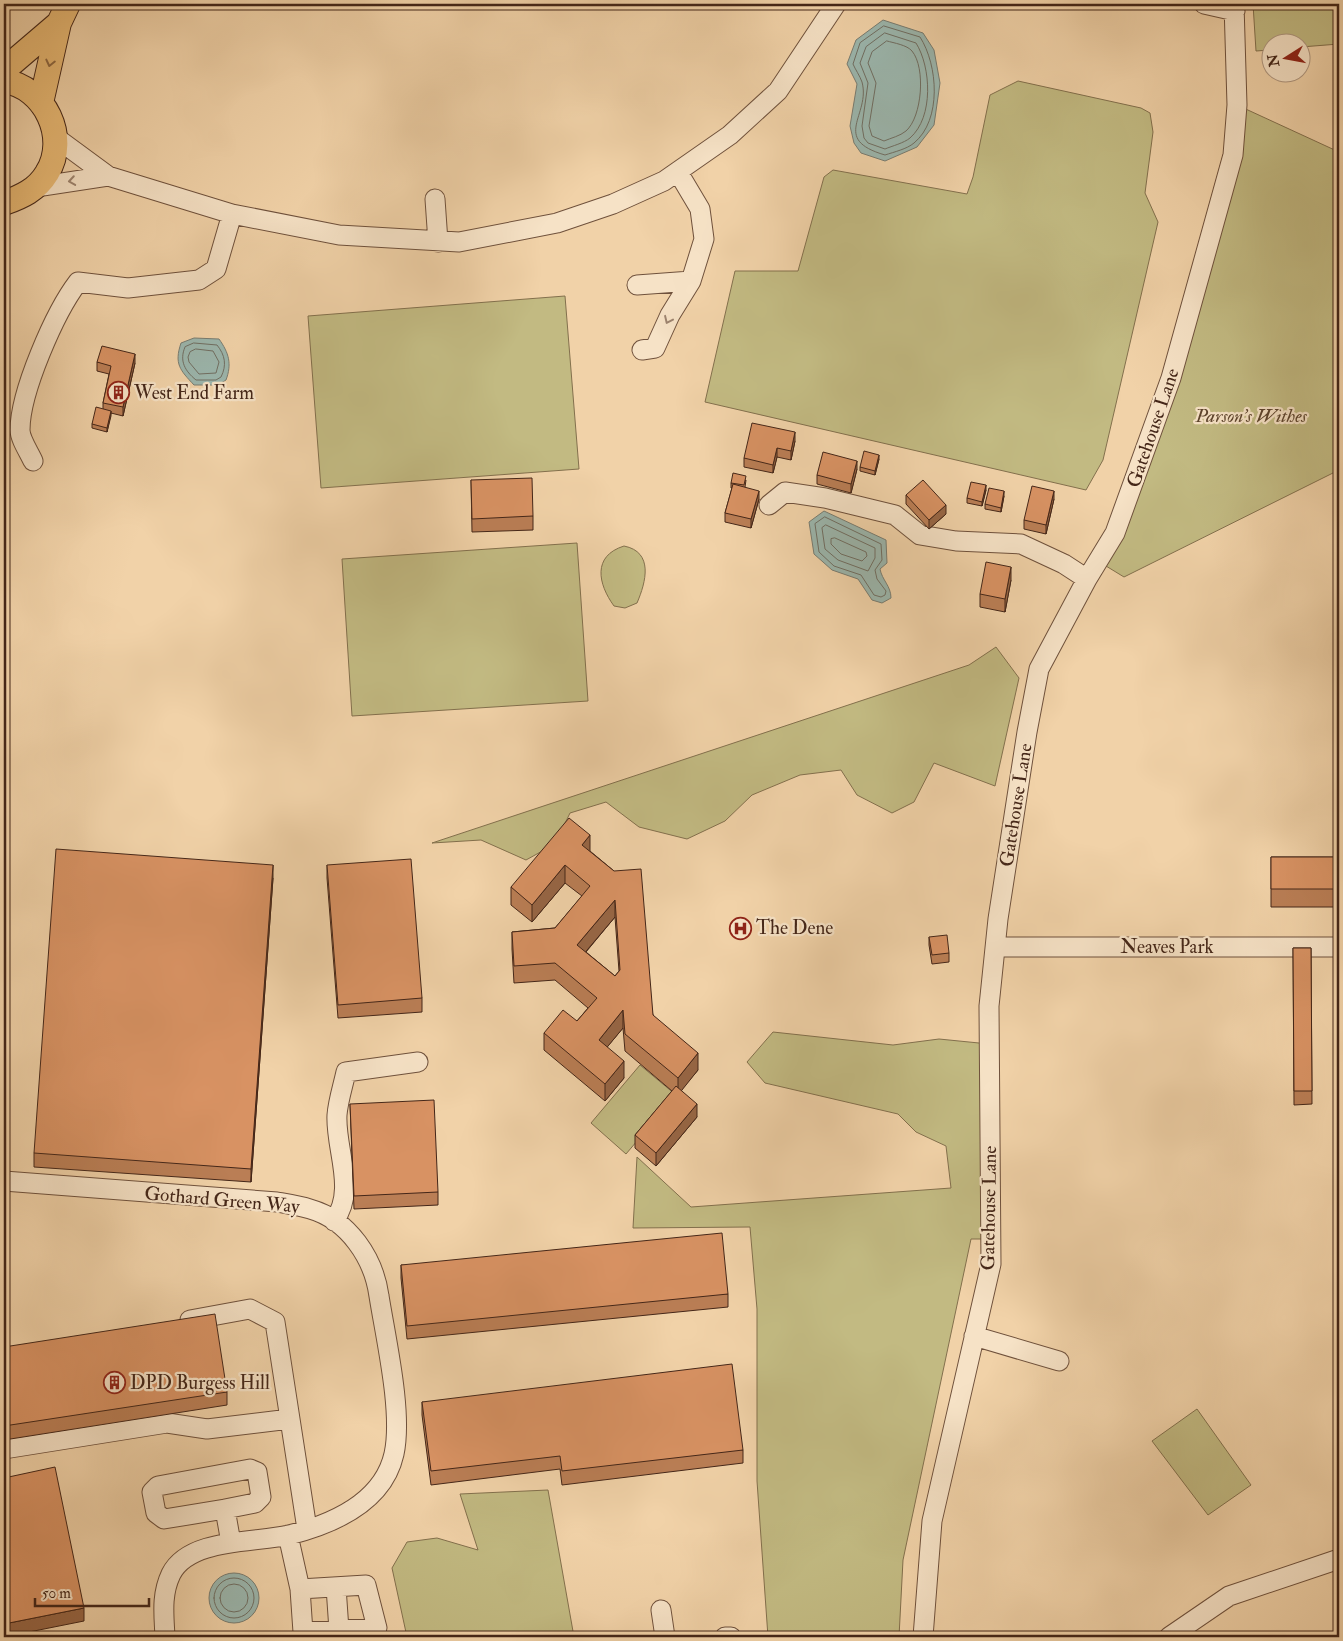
<svg xmlns="http://www.w3.org/2000/svg" width="1343" height="1641" font-family="'IM FELL Double Pica',serif">
  <style>
    .green { fill: #c2ba82; stroke: #83704d }
    .water { fill: #9bb6ad; stroke: #787c71 }
    .lines { fill: none; stroke-linecap: round; stroke-linejoin: round }
    .shore { stroke: #706e62; stroke-width: 1 }
    .minor-casing { stroke: #6f513c; stroke-width: 21 }
    .major-casing { stroke: #442618; stroke-width: 26 }
    .minor { stroke: #f6e2c6; stroke-width: 19 }
    .major { stroke: #e8b974; stroke-width: 24 }
    .wall { fill: #ba7e55; stroke: #442618; fill-rule: evenodd }
    .shaded-wall { fill: #976645; stroke: #442618 }
    .building { fill: #d89263; stroke: #442618; fill-rule: evenodd }
    .oneway { stroke: #8e6841 }
    .oneway2 { stroke: #9d846f }
    .labels { text-anchor: middle; dominant-baseline: central; stroke-width: 4.5; stroke-linejoin: round; paint-order: stroke }
    .poi-label { font-size: 19px; fill: #442618; stroke: #f6e2c6; text-anchor: start }
    .park-label { font-size: 19px; font-style: italic; fill: #5d442d; stroke: #f6e2c6 }
    .street-label { font-size: 19px; fill: #442618; stroke: #f6e2c6 }
  </style>
  <rect width="100%" height="100%" fill="#f1d2a8"/>
  <filter id="stains"><feTurbulence type="fractalNoise" baseFrequency=".004" numOctaves="4"/><feColorMatrix values="0 0 0 0 .2 0 0 0 0 .09 0 0 0 0 .02 0 0 0 .5 -.17"/></filter>
  <radialGradient id="worn" r=".72"><stop offset=".6" stop-color="#630" stop-opacity="0"/><stop offset="1" stop-color="#630" stop-opacity=".3"/></radialGradient>
  <!-- green -->
  <path class="green" d="M1253,4H1339V44L1301,47L1300,42H1270V50L1256,51Z
    M1018,81L1141,108L1150,113L1153,132L1145,193L1158,222L1103,460L1086,490L705,402L735,271H798L824,177L833,170L967,194L973,177L990,95Z
    M1237,105L1339,152V470L1124,577L1106,566L1114,549Z
    M565,296L579,469L321,488L308,316Z
    M577,543L588,701L352,716L342,559Z
    M624,546C654,552 646,582 637,603L625,608L614,606C598,584 592,556 624,546Z
    M996,647L1019,678L995,786L934,763L914,802L892,813L857,795L841,770L800,775L752,795L725,821L687,839L639,827L606,802L570,813L555,844L526,860L481,840L432,843L969,665Z
    M773,1032L893,1045L939,1039L989,1044L991,1239H971L903,1560L899,1637H768L757,1481V1309L750,1227L633,1228L637,1157L691,1207L951,1188L946,1146L916,1132L898,1114L765,1083L747,1062Z
    M640,1065L676,1095L626,1154L591,1123Z
    M1197,1409L1251,1485L1208,1515L1152,1441Z
    M548,1490L574,1637H407L392,1568L407,1542L437,1538L478,1550L460,1494Z"/>
  <!-- water -->
  <path class="water" d="M883,20L923,33L934,50L940,83L934,125L917,147L885,161L861,153L854,143L850,126L857,84L847,64L856,40Z
    M194,338L219,339C229,353 232,364 226,380L218,385H194C180,370 174,364 181,343Z
    M824,511L886,540L887,563L880,569C882,580 891,586 891,598L882,603L872,600L858,579L832,570L814,554L809,522Z
    M209 1598a25 25 0 1 1 50 0a25 25 0 1 1-50 0Z"/>
  <g class="lines">
    <!-- shore -->
    <path class="shore" d="M884,26L920,37C938,65 942,120 914,143C907,149 894,152 885,155C830,139 871,115 862,82C860,76 855,69 853,64L860,43Z
      M885,33L916,43C931,67 934,117 910,138C904,143 892,146 885,149L868,143L864,138L862,126L868,83L860,63L866,47Z
      M887,41C894,43 907,45 912,51C926,68 922,117 906,131C900,136 891,138 884,141L872,136L869,126L876,83L868,63L872,52Z
      M194,343L217,345C225,355 227,365 221,377L216,380H196C185,371 179,361 185,347Z
      M196,349L213,351L219,362L216,373L199,374L189,362L188,357L190,352Z
      M825,517L881,544L882,560L875,570L877,579L886,591L885,595L881,597L874,595L861,575L834,566L819,552L815,524Z
      M826,525L875,548V558L868,571L838,560L825,549L822,528Z
      M835,538L866,552L867,556L862,561L841,554L831,544V539Z
      M214 1598a20 20 0 1 1 40 0a20 20 0 1 1-40 0Z
      M220 1598a14 14 0 1 1 28 0a14 14 0 1 1-28 0Z"/>
    <defs>
      <path id="minor" d="M1204,4L1235,11
        M55,137L108,176L232,214L339,235L459,242L557,223L613,204L664,181L730,135L778,91L836,4
        M36,187L108,176
        M435,199L438,242
        M637,285L691,281
        M642,350L655,348L670,315L691,281L704,239L700,209L678,172
        M33,461C29,452 20,439 20,430C20,392 55,312 78,282L128,288L199,280L216,269L232,214
        M769,505L785,492L825,498L895,515L920,535L956,541L1021,544L1064,564L1087,579
        M996,947H1339
        M4,1181L277,1202C288,1204 300,1206 310,1209C349,1220 374,1259 379,1296C386,1340 403,1413 394,1454C383,1503 333,1524 289,1535C255,1543 189,1538 171,1574C161,1595 164,1615 165,1637
        M334,1221C357,1190 335,1149 337,1115C338,1101 343,1086 346,1072L418,1062
        M190,1320L250,1309L275,1322L307,1529
        M974,1336L1059,1361
        M4,1449L167,1423L207,1429L290,1419
        M225,1509L164,1519L156,1513L152,1492L158,1486L250,1469L257,1472L261,1497L255,1503L225,1509L231,1543
        M288,1535L300,1589L303,1632L377,1628L366,1585L300,1589
        M336,1587L339,1630
        M661,1610L665,1637
        M725,1637H731
        M923,1637L932,1521L991,1264L989,1006L998,919L1027,732L1039,669L1087,579L1115,533L1171,378L1233,155L1237,105L1234,4
        M1169,1637L1229,1596L1339,1559"/>
      <path id="major" d="M4,70L59,23
        M4,81C45,87 69,138 47,173C37,190 21,197 4,203
        M41,103L59,23L68,4"/>
    </defs>
    <!-- minor casing -->
    <use href="#minor" class="minor-casing"/>
    <!-- major casing -->
    <use href="#major" class="major-casing"/>
    <!-- minor -->
    <use href="#minor" class="minor"/>
    <!-- major -->
    <use href="#major" class="major"/>
  </g>
  <!-- wall -->
  <path class="wall" d="M97,362L135,363L123,416L111,413L107,432L92,428V424L103,409V403L109,374L97,371Z
    M795,441L791,460L777,457L773,473L744,467V458Z
    M879,459L875,475L860,471V467Z
    M857,469L851,493L817,484V475Z
    M471,480L533,516V530L472,532Z
    M746,480L745,487L759,499L751,528L725,522V513L732,488H731V483Z
    M986,490L982,506L967,503V498Z
    M906,495L946,514L929,529L906,504Z
    M1004,496L1001,512L985,509V504Z
    M1054,499L1046,534L1024,529V520Z
    M1011,580L1005,612L980,607V594Z
    M590,851L614,871L653,1015L698,1070L681,1090L697,1117L656,1166L635,1148V1135L672,1091L625,1051L623,1028L607,1047L624,1078L605,1101L544,1050V1033L577,1021L588,1008L555,980L514,983L512,949V932L555,928L582,896L565,883L532,922L511,905V887ZM615,917L619,971L615,976L586,952Z
    M1271,857H1339V907H1271Z
    M327,865L422,998V1012L338,1018L327,878Z
    M273,878L251,1182L34,1167V1153Z
    M929,937L949,953V962L932,964L929,945Z
    M1293,948H1311L1312,1104L1294,1105Z
    M350,1104L438,1192V1205L354,1209Z
    M401,1265L728,1294V1307L407,1339L401,1278Z
    M4,1347L227,1392V1405L4,1440Z
    M422,1402L743,1450V1463L562,1485L560,1469L431,1485L422,1415Z"/>
  <!-- shaded-wall -->
  <path class="shaded-wall" d="M135,354V363L123,416V407Z
    M111,411V416L107,432V428Z
    M795,432V441L791,460V451Z
    M777,448V457L773,473V465Z
    M879,455V459L875,475V471Z
    M857,461V469L851,493V484Z
    M986,485V490L982,506V502Z
    M759,491V499L751,528V519Z
    M1004,491V496L1001,512V508Z
    M1054,491V499L1046,534V525Z
    M946,505V514L929,529V520Z
    M1011,567V580L1005,612V599Z
    M590,835V853L582,845Z
    M273,865V878L251,1182V1169Z
    M565,865V883L532,922V905Z
    M615,900V917L577,962V945Z
    M623,1010V1028L599,1057V1040Z
    M698,1053V1070L678,1095V1078Z
    M624,1061V1078L605,1101V1084Z
    M697,1104V1117L656,1166V1153Z
    M84,1608V1621L4,1637V1624Z"/>
  <!-- building -->
  <path class="building" d="M102,346L135,354L123,407L103,403L111,366L97,362Z
    M96,407L111,411L107,428L92,424Z
    M752,423L795,432L791,451L777,448L773,465L744,458Z
    M864,451L879,455L875,471L860,467Z
    M823,452L857,461L851,484L817,475Z
    M733,473L746,476L744,485L731,483Z
    M532,478L533,516L472,519L471,480Z
    M923,480L946,505L929,520L906,495Z
    M971,482L986,485L982,502L967,498Z
    M733,484L759,491L751,519L725,513Z
    M1032,486L1054,491L1046,525L1024,520Z
    M989,488L1004,491L1001,508L985,504Z
    M986,562L1011,567L1005,599L980,594Z
    M569,818L590,835L582,845L614,871L641,869L653,1015L698,1053L678,1078L625,1034L623,1010L599,1040L624,1061L605,1084L544,1033L563,1010L577,1021L597,998L555,963L514,966L512,932L555,928L590,886L565,865L532,905L511,887ZM615,900L620,970L615,976L577,945Z
    M56,849L273,865L251,1169L34,1153Z
    M1271,857H1339V889H1271Z
    M411,859L422,998L338,1005L327,865Z
    M947,935L949,953L932,955L929,937Z
    M1293,948H1311L1312,1091H1294Z
    M676,1086L697,1104L656,1153L635,1135Z
    M434,1100L438,1192L354,1196L350,1104Z
    M722,1233L728,1294L407,1326L401,1265Z
    M215,1314L227,1392L4,1426V1347Z
    M732,1364L743,1450L562,1471L560,1456L431,1471L422,1402Z
    M55,1467L84,1608L4,1624V1478Z"/>
  <!-- one-way arrows -->
  <defs><path id="oneway-chevron" d="M-2-3.5L2.5 0L-2 3.5" fill="none" stroke-width="1.6" stroke-linecap="round" stroke-linejoin="round" transform="scale(1.25)"/></defs>
  <use class="oneway" href="#oneway-chevron" transform="translate(50 63) rotate(103)"/>
  <g class="oneway2">
    <use href="#oneway-chevron" transform="translate(72 181) rotate(171)"/>
    <use href="#oneway-chevron" transform="translate(668 320) rotate(115)"/>
  </g>
  <!-- icons -->
  <defs>
    <symbol id="building-ring" viewBox="-11 -11 22 22"><circle r="9.5" fill="#f6e2c6" stroke="#8f2418" stroke-width="1.5"/><path d="M-4-6H4V6H1V3H-1V6H-4ZM-2.5-4.3h1.7v1.8h-1.7ZM.8-4.3h1.7v1.8H.8ZM-2.5-1h1.7V.8h-1.7ZM.8-1h1.7V.8H.8Z" fill="#8f2418"/></symbol>
    <symbol id="hospital-ring" viewBox="-11 -11 22 22"><circle r="9.5" fill="#f6e2c6" stroke="#8f2418" stroke-width="1.5"/><path d="M-5-5h3v3.5h4V-5h3V5h-3V1.5h-4V5h-3Z" fill="#8f2418"/></symbol>
  </defs>
  <g fill-rule="evenodd">
    <use href="#building-ring" x="106" y="380" width="25" height="25"/>
    <use href="#hospital-ring" x="728" y="916" width="25" height="25"/>
    <use href="#building-ring" x="102" y="1370" width="25" height="25"/>
  </g>
  <g class="labels">
    <!-- poi labels -->
    <g class="poi-label">
      <text x="134" y="393">West End Farm</text>
      <text x="756" y="928">The Dene</text>
      <text x="130" y="1383">DPD Burgess Hill</text>
    </g>
    <!-- park labels -->
    <g class="park-label">
      <text x="1251" y="416">Parson's Withes</text>
    </g>
    <!-- street labels -->
    <g class="street-label">
      <text transform="translate(1153 428) rotate(-71)">Gatehouse Lane</text>
      <text transform="translate(1016 805) rotate(-81)">Gatehouse Lane</text>
      <text x="1167" y="947">Neaves Park</text>
      <text transform="translate(222 1200) rotate(5)">Gothard Green Way</text>
      <text transform="translate(989 1208) rotate(-89)">Gatehouse Lane</text>
    </g>
  </g>
  <!-- margin -->
  <rect width="1343" height="1641" fill="none" stroke="#f1d2a8" stroke-width="20"/>
  <rect x="5" y="5" width="1333" height="1631" fill="none" stroke="#442618" stroke-width="2.5"/>
  <rect x="10" y="10" width="1323" height="1621" fill="none" stroke="#442618"/>
  <!-- north arrow -->
  <g transform="translate(1286 58) rotate(259)"><circle r="24" fill="#f6e2c6" stroke="#af9780"/>
  <path d="M0-4L9 19L0 12L-9 19Z" fill="#8f2418"/>
  <text y="-8" font-size="14" font-weight="bold" text-anchor="middle" fill="#442618">N</text>
  </g>
  <!-- scale -->
  <path d="M35 1598v8h114v-8" fill="none" stroke="#442618" stroke-width="2.5"/>
  <text x="42" y="1598" font-size="15" fill="#442618" stroke="#f6e2c6" stroke-width="4" paint-order="stroke">50 m</text>
  <rect width="100%" height="100%" filter="url(#stains)"/>
  <rect width="100%" height="100%" fill="url(#worn)"/>
</svg>
